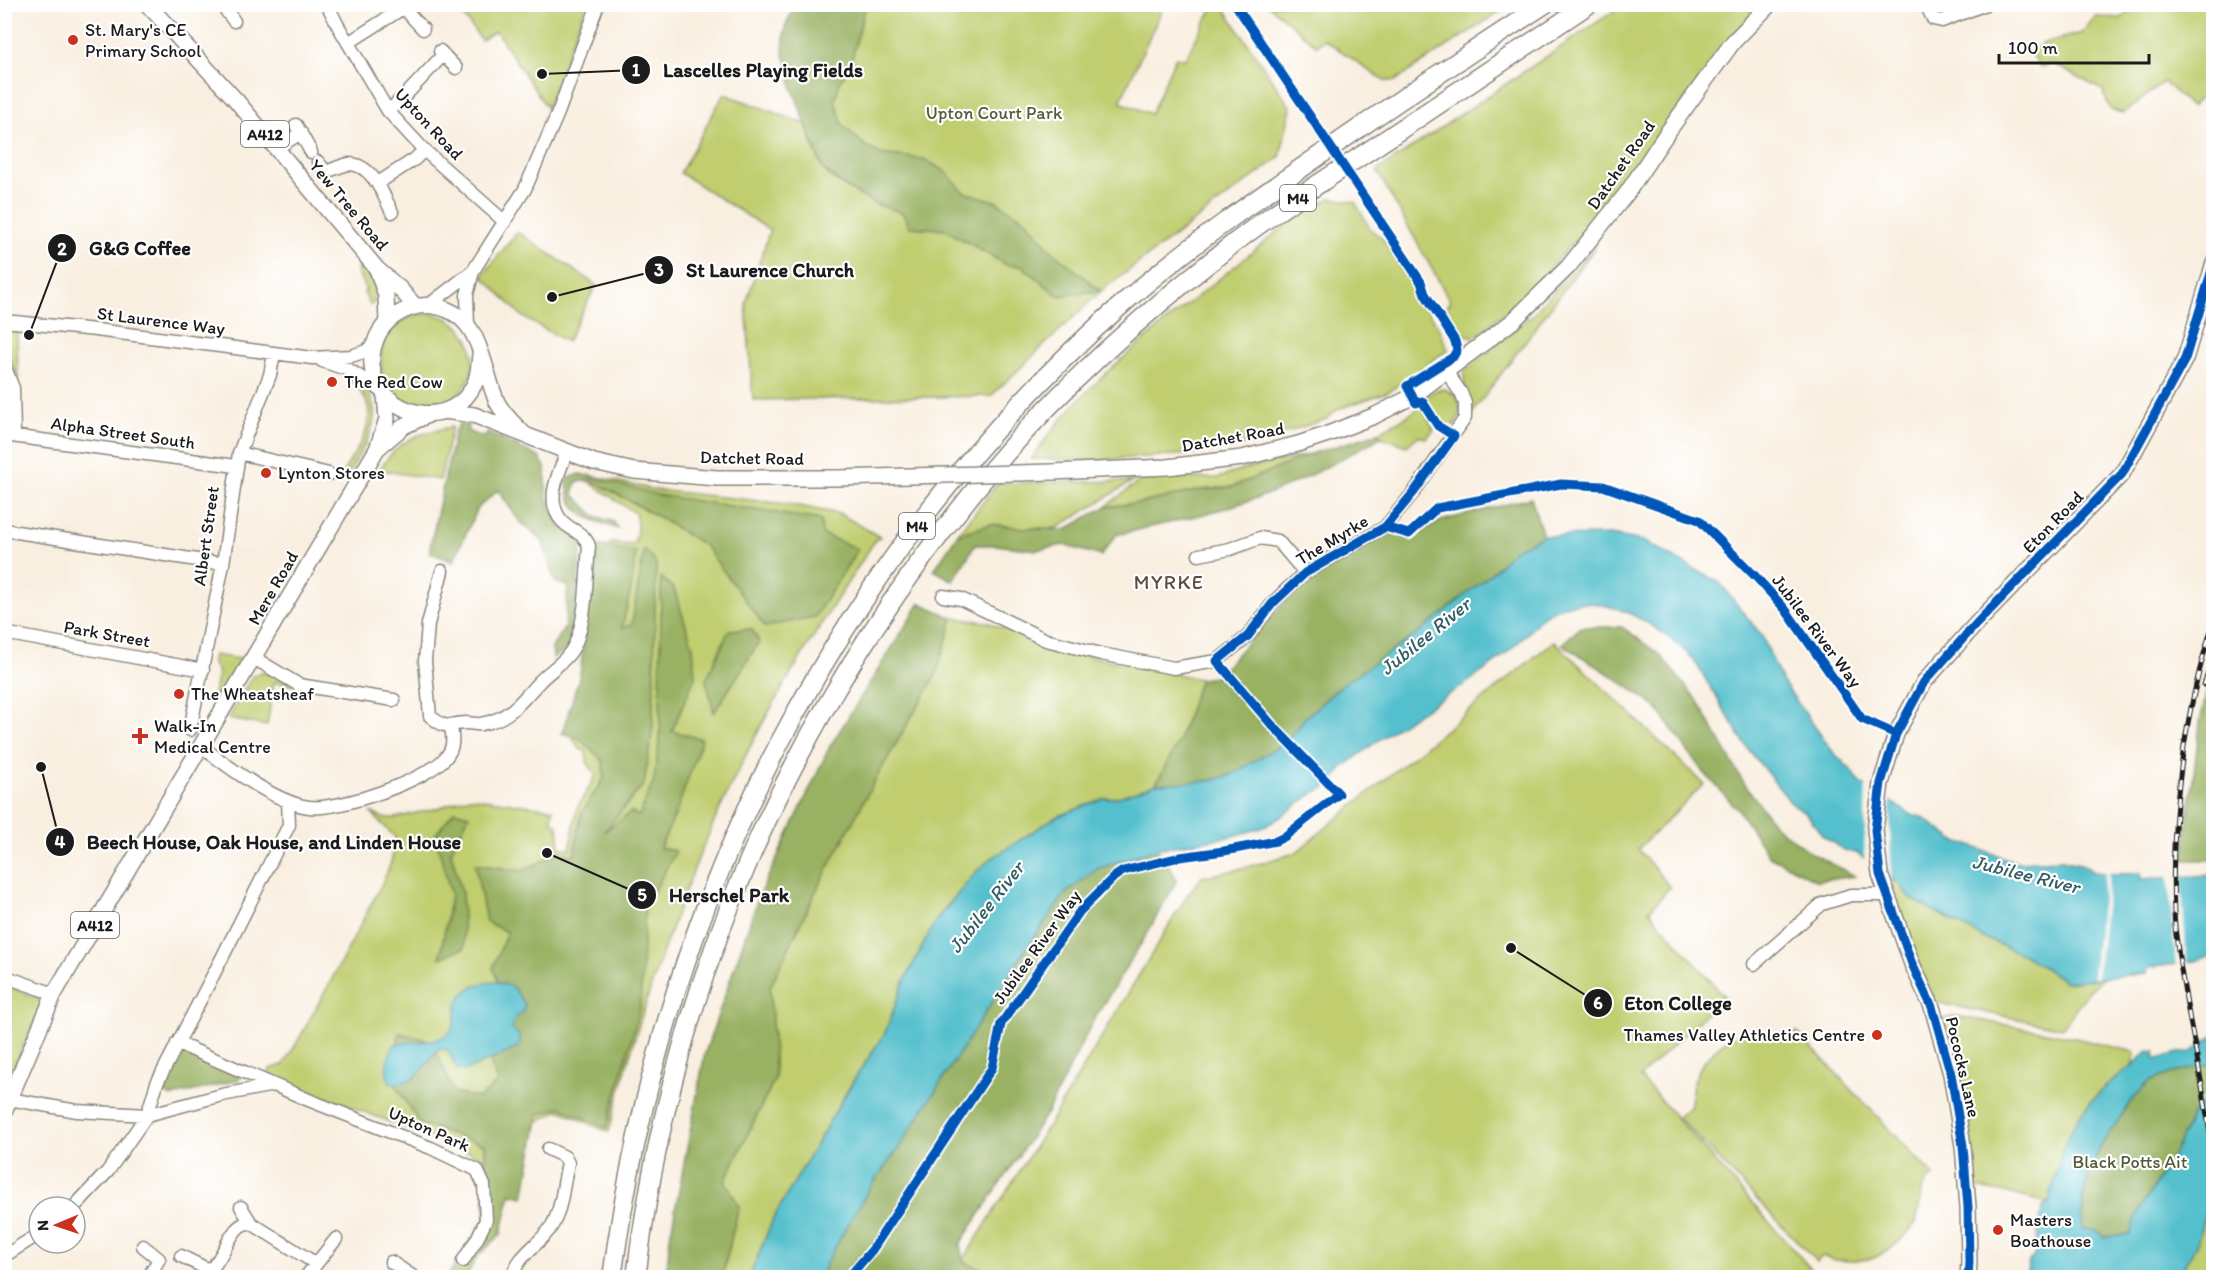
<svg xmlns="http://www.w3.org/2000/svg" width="2218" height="1282" font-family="Itim,sans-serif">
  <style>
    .green { fill: #c0ce70; stroke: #6e7546; stroke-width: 1.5 }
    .forest { fill: #98b162; stroke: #5a663f; stroke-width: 1.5 }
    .water { fill: #54c0cd; stroke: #386e74; stroke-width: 1.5 }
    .pier { fill: #f9efe0 }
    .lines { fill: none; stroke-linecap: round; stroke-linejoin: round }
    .minor-casing { stroke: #8a867e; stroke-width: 15 }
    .major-casing { stroke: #8a867e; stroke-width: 18 }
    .highway-casing { stroke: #8a867e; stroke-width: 21 }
    .minor { stroke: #fff; stroke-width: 12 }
    .major { stroke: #fff; stroke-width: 15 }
    .highway { stroke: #fff; stroke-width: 18 }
    .rail-casing { stroke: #1c1c1c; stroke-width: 5 }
    .rail { stroke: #fff; stroke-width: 3; stroke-dasharray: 9; stroke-linecap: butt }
    .major-bridge-casing { stroke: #8a867e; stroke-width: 18; stroke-linecap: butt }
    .major-bridge { stroke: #fff; stroke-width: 15 }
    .cycleway-casing { stroke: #fff; stroke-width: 13 }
    .cycleway { stroke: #0057b8; stroke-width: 9 }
    .poi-dot { fill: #c8321e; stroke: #fff; stroke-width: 2 }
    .labels { text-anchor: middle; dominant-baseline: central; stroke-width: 4.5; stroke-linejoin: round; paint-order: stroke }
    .shield { fill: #fff; stroke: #606060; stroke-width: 1.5 }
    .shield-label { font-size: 16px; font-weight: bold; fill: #1c1c1c }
    .poi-label { font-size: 18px; fill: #1c1c1c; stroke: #fff; text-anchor: start }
    .park-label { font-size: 18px; fill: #555a39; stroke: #fff }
    .street-label { font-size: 18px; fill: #1c1c1c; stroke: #fff }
    .neighbourhood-label { font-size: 20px; letter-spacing: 1.5px; fill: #5c4b40; stroke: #fff }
    .water-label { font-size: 20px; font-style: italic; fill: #325e63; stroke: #fff }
    .leader { fill: none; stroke: #1c1c1c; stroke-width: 2 }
    .callout-dot { fill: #1c1c1c; stroke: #fff; stroke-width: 2 }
    .mark-label { font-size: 18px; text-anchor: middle; font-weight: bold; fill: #fff }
    .callout-label { font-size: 20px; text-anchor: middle; font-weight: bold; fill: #1c1c1c; stroke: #fff; stroke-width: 4.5; stroke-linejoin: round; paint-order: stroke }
  </style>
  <rect width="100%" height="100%" fill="#fff"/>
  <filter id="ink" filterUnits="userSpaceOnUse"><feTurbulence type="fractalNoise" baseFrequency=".0167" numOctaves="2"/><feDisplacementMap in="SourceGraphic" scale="12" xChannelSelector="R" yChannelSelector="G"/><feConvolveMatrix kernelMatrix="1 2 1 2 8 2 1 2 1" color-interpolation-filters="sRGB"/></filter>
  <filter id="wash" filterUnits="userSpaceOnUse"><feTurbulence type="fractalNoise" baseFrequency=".008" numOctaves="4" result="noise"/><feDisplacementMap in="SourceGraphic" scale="24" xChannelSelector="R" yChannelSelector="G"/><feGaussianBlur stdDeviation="1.35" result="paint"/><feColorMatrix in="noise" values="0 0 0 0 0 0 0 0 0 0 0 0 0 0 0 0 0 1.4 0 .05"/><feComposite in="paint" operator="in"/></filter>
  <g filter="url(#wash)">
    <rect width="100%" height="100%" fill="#f9efe0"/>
    <!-- green -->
    <path class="green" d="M456,5H586L547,108L496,31L481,40Z
      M838,5H1164L1120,102L1151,114L1175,58L1185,59L1214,5H1222L1291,108L1280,157L1101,291L991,396L753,400L746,303L770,230L680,173L724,94L806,124C811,138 815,154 822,167C833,186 882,206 903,213L910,227L944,229L1007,265L1022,266L1059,296L1100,291L825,137Z
      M1268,5H1510L1395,81H1384L1324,39L1317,46Z
      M1623,5H1760L1678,108L1586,228L1541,278L1508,310L1474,338L1461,333L1446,307L1450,301L1377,171Z
      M2134,5H2213V87L2191,107L2164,82L2124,113L2111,110L2102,90L2052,63L2041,67L2030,52L2044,43L2082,33L2095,17L2121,18L2135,7Z
      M1330,198L1355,202L1370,229L1383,239L1440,330L1448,350L1388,392L1338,409L1326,419L1255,443L1190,454L1099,460L1032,459C1070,399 1128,353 1183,308C1228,272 1273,235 1318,199L1322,203Z
      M519,233L596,285L567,342L523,317L482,276L516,234Z
      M1596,246L1470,416C1469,401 1462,386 1464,372L1531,316Z
      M364,263C371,276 377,288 374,303L370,305L364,292L366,290L357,271L358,266Z
      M381 360a46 46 0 1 1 92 0a46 46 0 1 1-92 0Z
      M5,327L17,329L18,380L5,345Z
      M347,374C397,406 367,438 347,478L343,480L339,479C352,455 380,425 364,397C360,389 356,384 348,379Z
      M1444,389C1465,397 1464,415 1450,430L1439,426L1424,398L1436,390Z
      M1421,404L1434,430L1426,438L1418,436L1407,446L1381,437L1378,433L1414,412Z
      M452,427L440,480L379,470C400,438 416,434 452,427Z
      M1311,454L1232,487L1201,490L1146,502L1105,507L1141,480L1161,478H1218L1248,468Z
      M590,475L655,490L788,504L840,514L880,537L876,539C830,610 783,681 745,757C684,876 642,1003 609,1132L559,1110L528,1127L485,1164L479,1156L268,1075L270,1069L283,1065L295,1046C320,1001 345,956 368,910C379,889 396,862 395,837L370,812L383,818H395L438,808L469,797L553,809L552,821L558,825L560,848L570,849L577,808L596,775L587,762L586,751L580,749L573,739L594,655L610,543L633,545C638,535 638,524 635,513L582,477Z
      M1133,481L1057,528H1024L958,534L998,483Z
      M953,618L987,622L1059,650L1200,679L1178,743L1156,784L1119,797L1102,799L1054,818L989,860L944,909L935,922L904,982L885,1033L852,1083L774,1217L749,1277L722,1278L739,1206L725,1181L775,1078L770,987L816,891L876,778L936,675Z
      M1554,641L1704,784L1638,849L1670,887L1649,911L1724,996L1640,1077L1818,1277L1004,1278L962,1262L1051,1121L1188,894L1202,877L1244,868L1295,853Z
      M214,655L241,659L215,701L213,699L218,672L212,663Z
      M270,670L296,686L274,682L267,726L228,719L251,678C257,672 261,672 268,674Z
      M1892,878L1901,885L1908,897L1984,938L2024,955L2066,982L2103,978L2089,991L2062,1028L1935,1002L1906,934Z
      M5,985L38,998L42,1005L5,1086Z
      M1956,1016L2062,1035L2135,1052L2132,1068C2073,1103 2064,1141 2049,1203L2007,1193L1971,1187L1942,1019Z
      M1760,1031L1792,1036L1797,1032L1934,1176L1923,1186L1916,1223L1901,1240L1889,1250L1874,1258L1855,1261L1832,1260L1822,1256L1817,1262L1678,1117L1691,1106C1691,1095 1692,1084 1697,1074C1704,1058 1724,1038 1741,1034C1747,1032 1754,1032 1760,1031Z
      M2208,1202L2213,1277L2178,1278L2197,1243Z"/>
    <!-- forest -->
    <path class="forest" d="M795,5H872L864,11L850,67L840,81L835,100L843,126L867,147L881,154L924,159L945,171L964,192L995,201L1025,219L1052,251L1101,291L1059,296L1022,266L1007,265L944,229L910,227L903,213L873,203L846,187L823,169L792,87L789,70L783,51L785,27Z
      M460,423L469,426L467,431L485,438L487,432L539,457L545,467L547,497L557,520L582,542L570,648L553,658L552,648L565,627L568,586L555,582L542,540L520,522L498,490L478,508L453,562L429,552L455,431Z
      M1378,433L1381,437C1341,459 1300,483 1257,498C1211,514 1163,524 1116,535L1101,556L1064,545L1037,550L995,545H975L953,581L934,570L958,534L991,524L1024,528L1065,530L1105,507L1146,502L1201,490L1232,487L1311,454Z
      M580,474L658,495L821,520L822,534L858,549L815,617L765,627L705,546L657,516L591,480L576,482L573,494L595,516L614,522L618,529C590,519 567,515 567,479Z
      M1531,498L1543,536L1515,549L1492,573L1420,632L1343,684L1303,720C1292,745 1238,775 1212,780C1194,784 1174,783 1156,784L1178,743L1200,679L1216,677L1303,583L1386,532L1409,538L1441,521Z
      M595,545L636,552L631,589L622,628L632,624L644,549L656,563L653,727L644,784L604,832L631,812L639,816L654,780L660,736L661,577L674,589L693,647L695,677L672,731L702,739L676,813L660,848L676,851L645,908L640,1008L607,1128L560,1107L539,1114L524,1197L511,1194L501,1234L477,1257L466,1277H447L485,1219V1145L420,1124L392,1080L399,1033L432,1041L454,1093L479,1098L498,1082L472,1015L505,1001L493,968L507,932L486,922L475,864L523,871L557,853L574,855L581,814L604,778L603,761L579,738L562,733L580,675Z
      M920,603L953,618L936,675L876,778L816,891L770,987L775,1078L725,1181L739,1206L722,1277H666L670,1237L705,1053L759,896L830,746Z
      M1581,627H1622L1660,655L1697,700L1743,782L1775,826L1813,854L1855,876L1817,881L1769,856L1739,811L1700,768L1656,707L1617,679L1562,644Z
      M752,629L759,642L714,713L706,680L729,630Z
      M2213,662V860H2183L2200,723Z
      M454,811L469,815L451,852L462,893L464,948L440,958L451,894L435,835Z
      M1156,849L1164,857L1177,880L1145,937L1093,1021L1048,1111L960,1244L963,1262L1004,1277L821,1278L827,1261L869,1189L898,1149L1024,952L1065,894L1097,869Z
      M172,1049H179L240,1076L239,1080L170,1097L165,1092Z
      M2213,1063V1091L2193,1113L2175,1152L2140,1210L2130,1234L2105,1237L2097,1231L2082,1229L2083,1196L2089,1172L2102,1144L2131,1101L2149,1082L2169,1074Z"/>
    <!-- water -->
    <path class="water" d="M1610,535L1644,541L1720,583L1762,636L1782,681L1833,752L1852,771L1860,783L1910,814L1922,817L1954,840L2016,862L2062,860L2084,865L2093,872L2117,874L2141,873L2142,879L2213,875V955L2195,961L2148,968L2147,973L2066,982L2024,955L1984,938L1908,897L1901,885L1892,878L1857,853L1845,851L1823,836L1806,813L1791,803L1746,746L1694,660C1658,624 1595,582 1545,615C1538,619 1534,627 1529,632C1514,647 1498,661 1481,673C1455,692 1427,707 1400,725C1380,738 1361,754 1342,768C1337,778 1326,790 1315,792L1276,820L1261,828L1233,836L1156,849L1097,869L1065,894L1024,952L898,1149L869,1189L827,1261L821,1277L749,1278L774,1217L852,1083L885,1033L904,982L935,922L975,873L989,860L1054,818L1102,799L1119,797L1156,784L1210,781L1231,775L1281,745L1299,727L1303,720L1343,684L1420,632L1492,573L1515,549L1543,536Z
      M493,981L513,987L524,1003V1011L515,1019L512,1029L519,1035L521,1045L509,1052L464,1071L457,1069L448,1050L438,1049C422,1068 418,1085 390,1083C383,1069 387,1058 395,1044C408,1041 424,1043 437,1039C464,1031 450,1008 463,994C471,985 482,984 493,981Z
      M2213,1036V1063L2169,1074L2149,1082L2131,1101L2102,1144L2089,1172L2083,1196L2082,1229L2097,1231L2105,1237L2130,1234L2140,1210L2175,1152L2193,1113L2213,1091V1193L2208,1203L2197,1243L2178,1277L2026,1278L2029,1261L2034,1256L2043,1206L2049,1203C2064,1140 2073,1107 2129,1069C2136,1064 2141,1055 2149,1051L2155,1052L2154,1059H2158L2178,1053L2191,1052Z"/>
    <!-- pier -->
    <path class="pier" d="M1866,783L1890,801L1891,880L1864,862Z
      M2105,871L2109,872L2097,978H2093Z
      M2168,875H2181L2187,963L2176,967Z
      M2210,1090L2213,1112V1175L2201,1100Z"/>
  </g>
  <g filter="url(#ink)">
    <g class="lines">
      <defs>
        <path id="minor" d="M221,4L234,21
          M327,4L337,24L388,111L424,150L505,222
          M400,4L423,29
          M1926,4L1933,19L1942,21L1986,4
          M348,43L403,8
          M440,51L456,68
          M388,111L403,98L443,55
          M296,125L311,152
          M277,148L301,133
          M318,162L326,172C332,170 342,165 349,164C372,164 383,194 392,212
          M378,183L415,159L424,150
          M429,305L473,271L525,189L558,113L598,4
          M4,321L96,330L312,358L351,356L366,351L374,344
          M468,325L467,295L473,271
          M322,361L349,370L380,389
          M4,365L13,388L14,436
          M4,435L236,466
          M239,453L329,474
          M4,530L223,564
          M1199,555L1230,549L1260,538L1278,541L1305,573
          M442,571L428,624L425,661L430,716C450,732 445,723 467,723C472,723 476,725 481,724C510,719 520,702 539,682C551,669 569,660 576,642C587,615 586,576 589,546C584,532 571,531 562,521C544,501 559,472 567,452
          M943,596L961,599L1046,640L1101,654L1174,668L1217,661L1248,636L1272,604L1286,590L1305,573L1385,527L1414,492L1465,418V403L1461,393L1446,371
          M4,633L203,670
          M254,658L299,685L394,700
          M190,730L223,564L239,453L270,375L274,353
          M201,746C228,767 276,803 309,807C338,811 428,780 446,757C454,748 453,738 451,727
          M1754,964L1822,904L1851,895H1886
          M4,976L54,994
          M177,1043L311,1101L431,1148L477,1170L484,1185L486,1220L477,1239L463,1261
          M9,1099L77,1111L147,1115L222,1095L274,1085
          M74,1207L108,1171L147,1115L157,1083L222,958L289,825L288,801
          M241,1207L251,1223L315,1263
          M143,1246L159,1259L148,1278
          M9,1253L39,1234
          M181,1256L205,1268L211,1269C223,1258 230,1231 242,1225C245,1223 248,1223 251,1223
          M391,1262L415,1278
          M305,1278L336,1239
          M512,1278C517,1256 536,1247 549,1230C562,1213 563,1184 568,1163L565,1157L548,1149"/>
        <path id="major" d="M147,4L235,99L377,269L400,289L415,306
          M377,269L386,296L387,322
          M480,354C479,363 479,376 474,385C453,427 395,420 376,381C370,367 371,351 377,337C384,322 396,313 411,308C419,305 429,305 438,307C482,316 482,368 497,402C503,414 514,424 523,433
          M444,411L474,415L594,462L634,471L717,478H839
          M378,448L404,426L430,414
          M1052,472L1167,467L1242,458L1298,444L1328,434L1374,416L1413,396L1513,321L1568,267L1627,193L1667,133L1733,42L1770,4
          M4,1112L54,994L377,449L387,419L385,395
          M1968,1278L1969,1262L1968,1207L1963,1146L1951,1074L1932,1007L1912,964L1880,874L1875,830L1881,783L1896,734L1924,682L1977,623L2122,474L2185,359L2214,263"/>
        <path id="highway" d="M612,1278C663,897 838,554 1128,299C1190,245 1258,198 1326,151C1398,101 1471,52 1545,4
          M636,1278C672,975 798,700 994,467C1061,387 1141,316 1224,251C1269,215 1319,184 1367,152C1441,102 1515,54 1589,4"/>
      </defs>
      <!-- minor casing -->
      <use href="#minor" class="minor-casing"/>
      <!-- major casing -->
      <use href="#major" class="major-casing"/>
      <!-- highway casing -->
      <use href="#highway" class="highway-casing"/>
      <!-- minor -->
      <use href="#minor" class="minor"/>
      <!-- major -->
      <use href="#major" class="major"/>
      <!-- highway -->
      <use href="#highway" class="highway"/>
      <defs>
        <path id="rail" d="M2214,621C2184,711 2170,819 2174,913C2176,949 2184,986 2190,1021C2199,1066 2206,1111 2214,1156
          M2204,685L2214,654"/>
      </defs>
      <!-- rail casing -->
      <use href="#rail" class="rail-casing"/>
      <!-- rail -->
      <use href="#rail" class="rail"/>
      <defs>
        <path id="major-bridge" d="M839,478L1052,472"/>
      </defs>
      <!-- major-bridge casing -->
      <use href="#major-bridge" class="major-bridge-casing"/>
      <!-- major-bridge -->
      <use href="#major-bridge" class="major-bridge"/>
      <defs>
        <path id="cycleway" d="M1385,527L1409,534L1437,508L1561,484L1603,486L1699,520L1757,578L1785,609L1862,719L1896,734
          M848,1278L872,1250L992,1068L1001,1024L1080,911L1114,877L1123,871L1180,857L1224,851L1276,841L1284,837L1339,794L1272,725L1217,661L1248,636L1272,604L1305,573L1385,527L1414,492L1454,436L1438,426L1422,401L1416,403L1407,386L1453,357L1457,350L1455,341L1425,294L1421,282L1235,4
          M1968,1278L1969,1262L1968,1207L1963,1146L1951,1074L1932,1007L1912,964L1880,874L1875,830L1881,783L1896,734L1924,682L1977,623L2122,474L2185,359L2214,263"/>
      </defs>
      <!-- cycleway casing -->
      <use href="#cycleway" class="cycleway-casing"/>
      <!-- cycleway -->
      <use href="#cycleway" class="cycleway"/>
    </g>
  </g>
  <!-- markers -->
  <g class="poi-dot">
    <circle cx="73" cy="40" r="6"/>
    <circle cx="332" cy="382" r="6"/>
    <circle cx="266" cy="473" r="6"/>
    <circle cx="179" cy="694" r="6"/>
    <path d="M137 727h6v6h6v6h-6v6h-6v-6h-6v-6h6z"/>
    <circle cx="1877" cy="1035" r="6"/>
    <circle cx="1998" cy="1230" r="6"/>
  </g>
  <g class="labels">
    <!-- shield labels -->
    <g class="shield">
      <rect x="241" y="121" width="48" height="26" rx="4.5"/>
      <rect x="1280" y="185" width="36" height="26" rx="4.5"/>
      <rect x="899" y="513" width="36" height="26" rx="4.5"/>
      <rect x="71" y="912" width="48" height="26" rx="4.5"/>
    </g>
    <g class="shield-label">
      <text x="265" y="134">A412</text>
      <text x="1298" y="198">M4</text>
      <text x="917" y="526">M4</text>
      <text x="95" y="925">A412</text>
    </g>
    <!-- poi labels -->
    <g class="poi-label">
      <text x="85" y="30">St. Mary's CE<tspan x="85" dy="21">Primary School</tspan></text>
      <text x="344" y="382">The Red Cow</text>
      <text x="278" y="473">Lynton Stores</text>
      <text x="191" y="694">The Wheatsheaf</text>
      <text x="154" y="726">Walk-In<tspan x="154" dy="21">Medical Centre</tspan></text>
      <text x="1865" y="1035" text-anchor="end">Thames Valley Athletics Centre</text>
      <text x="2010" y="1220">Masters<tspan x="2010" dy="21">Boathouse</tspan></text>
    </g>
    <!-- park labels -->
    <g class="park-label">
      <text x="994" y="113">Upton Court Park</text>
      <text x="2130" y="1162">Black Potts Ait</text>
    </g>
    <!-- street labels -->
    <g class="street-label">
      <text transform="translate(429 124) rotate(47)">Upton Road</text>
      <text transform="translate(1621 165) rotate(-55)">Datchet Road</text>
      <text transform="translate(349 205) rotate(50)">Yew Tree Road</text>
      <text transform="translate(161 321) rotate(7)">St Laurence Way</text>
      <text transform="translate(123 433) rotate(8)">Alpha Street South</text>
      <text transform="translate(1233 437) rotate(-10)">Datchet Road</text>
      <text transform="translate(752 458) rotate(1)">Datchet Road</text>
      <text transform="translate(2053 522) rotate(-46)">Eton Road</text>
      <text transform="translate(206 536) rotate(-82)">Albert Street</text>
      <text transform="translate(1332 540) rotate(-31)">The Myrke</text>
      <text transform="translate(273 588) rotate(-60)">Mere Road</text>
      <text transform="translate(1817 631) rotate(53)">Jubilee River Way</text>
      <text transform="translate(107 634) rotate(10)">Park Street</text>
      <text transform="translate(1037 947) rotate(-54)">Jubilee River Way</text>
      <text transform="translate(1963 1067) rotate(77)">Pococks Lane</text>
      <text transform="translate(429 1129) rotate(24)">Upton Park</text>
    </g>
    <!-- neighbourhood labels -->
    <g class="neighbourhood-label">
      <text x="1169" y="582">MYRKE</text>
    </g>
    <!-- water labels -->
    <g class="water-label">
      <text transform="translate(1425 636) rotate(-39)">Jubilee River</text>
      <text transform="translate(2026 874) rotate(14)">Jubilee River</text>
      <text transform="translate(986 907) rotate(-52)">Jubilee River</text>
    </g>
  </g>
  <!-- callouts -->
  <path class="leader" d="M542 74L636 70M29 335L62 248M552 297L659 270M41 767L60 842M547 853L642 895M1511 948L1598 1003"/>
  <g class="callout-dot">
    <circle cx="542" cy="74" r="6"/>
    <circle cx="29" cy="335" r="6"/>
    <circle cx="552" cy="297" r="6"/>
    <circle cx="41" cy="767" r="6"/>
    <circle cx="547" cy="853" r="6"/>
    <circle cx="1511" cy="948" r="6"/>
    <circle cx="636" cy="70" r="15"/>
    <circle cx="62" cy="248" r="15"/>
    <circle cx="659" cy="270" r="15"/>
    <circle cx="60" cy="842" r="15"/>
    <circle cx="642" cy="895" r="15"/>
    <circle cx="1598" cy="1003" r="15"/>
  </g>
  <g class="mark-label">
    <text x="636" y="76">1</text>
    <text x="62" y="255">2</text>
    <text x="659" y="276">3</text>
    <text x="60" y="848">4</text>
    <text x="642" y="901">5</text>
    <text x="1598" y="1009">6</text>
  </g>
  <g class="callout-label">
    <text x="763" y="77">Lascelles Playing Fields</text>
    <text x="140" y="255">G&amp;G Coffee</text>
    <text x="770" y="277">St Laurence Church</text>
    <text x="274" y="849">Beech House, Oak House, and Linden House</text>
    <text x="729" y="902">Herschel Park</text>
    <text x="1678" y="1010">Eton College</text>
  </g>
  <!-- margin -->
  <rect width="2218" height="1282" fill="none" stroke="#fff" stroke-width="24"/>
  <!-- north arrow -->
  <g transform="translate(57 1225) rotate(268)"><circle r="28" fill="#ffffff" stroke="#a4a4a4" stroke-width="1.5"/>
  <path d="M0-4.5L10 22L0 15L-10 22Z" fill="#c8321e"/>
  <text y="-9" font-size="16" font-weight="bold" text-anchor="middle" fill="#1c1c1c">N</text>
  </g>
  <!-- scale -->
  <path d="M1999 54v9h150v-9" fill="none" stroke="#1c1c1c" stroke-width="3"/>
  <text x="2008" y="54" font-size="18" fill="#1c1c1c" stroke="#ffffff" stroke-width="4.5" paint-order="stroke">100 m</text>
</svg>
